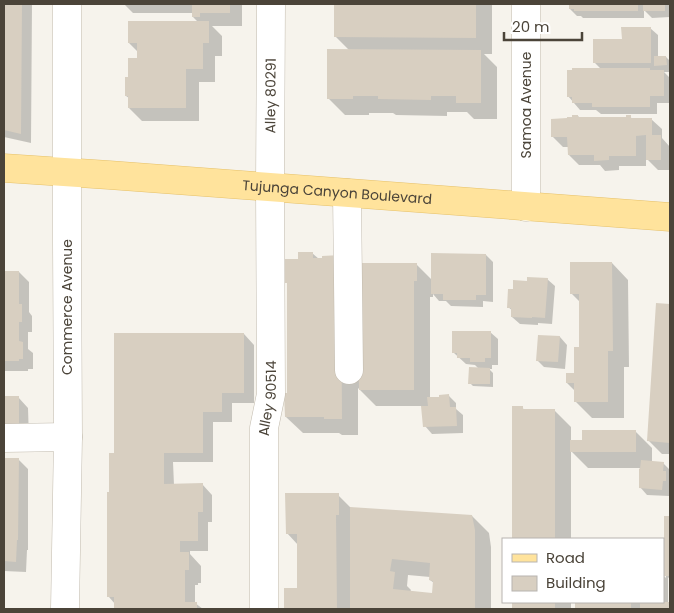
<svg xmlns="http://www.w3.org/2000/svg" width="674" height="613" font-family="Poppins,sans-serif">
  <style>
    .shadow { fill: #0003; fill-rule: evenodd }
    .building { fill: #d8cfc1; fill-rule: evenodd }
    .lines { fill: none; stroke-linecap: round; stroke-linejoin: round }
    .minor-casing { stroke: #c2bbae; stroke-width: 29 }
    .major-casing { stroke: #e6c16a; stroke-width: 29 }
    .minor { stroke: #fff; stroke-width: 28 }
    .major { stroke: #ffe39c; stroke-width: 28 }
    .labels { text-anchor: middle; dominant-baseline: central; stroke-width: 4; stroke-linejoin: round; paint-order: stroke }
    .street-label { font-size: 14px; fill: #4b4439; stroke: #fff }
  </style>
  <rect width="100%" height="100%" fill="#f6f3ec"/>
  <!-- shadow -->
  <path class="shadow" d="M4,4H32L31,143L4,137Z
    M124,4H242V26H212L222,36V56H215V82H199V121H142L129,108V98L126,96L129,78L138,59V52L129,43L199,23L193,17V13H133Z
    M335,4H491L492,5V54H484L497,67V119H474L467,112H447V116L396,115L393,113H369V115H345L328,98L349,50L335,36Z
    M570,4H670V17L652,18L644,10V18H583L581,16H577L570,9Z
    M650,28L658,35V57H666L670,61V72H664L670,78V103H657V114H601L596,110H580L568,96L601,69L595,63L623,40Z
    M578,116L580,118H628L630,117L633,119H651L662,129V138L670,147V170H658L646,158V166H619V170L605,171L600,165H579L569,155V147H563L552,136L568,120Z
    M312,253L319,259L357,272L416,264L432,280L486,255L493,262V302L483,301V307L451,306L446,301H439L433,294V297H430V398L449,396L456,403V409L463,415V433L432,434L425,426L422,406H376L358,388V435H342L339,433H303L286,417L289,395L288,284L286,282L299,261Z
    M612,263L628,280L629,367H624V418H592L575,401V391L567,383L575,374L580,348V302L571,293Z
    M4,272H19L29,282V312L32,316V332H28V349L33,353V369H28V371H4Z
    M547,279L555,286L552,324L538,323V325L520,324L512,317L513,311L508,307L514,290L528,282Z
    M658,304L670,305V454H662L649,441Z
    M490,332L498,339V365H492V369H489L493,373V387L473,386L470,383L479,369L475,365L466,364L454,353Z
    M244,334L254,345V403H232V422H213V462H173L174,485L202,484L212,495V522H208V551H190V554L201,566V583H198V585H195V603L203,609H115V604L109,597L110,493L116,454Z
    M539,336L560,337L567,345L565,369L544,367L537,360Z
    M4,397H18L28,408L29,439H4Z
    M514,407H522L525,411H555L571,427V441H584L635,431L652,448V462L663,463L670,470V487L669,496L647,495L640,487V468H588L571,451V539H514Z
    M4,459H18L28,469V550H27L26,572L4,571Z
    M338,495L352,509L472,516L489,533L491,547V609H285V590H298V545L287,533ZM408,575L430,577V580L434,583L433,594L410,592L411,590L407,586Z
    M666,517H670V580L668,577V603H670V609H577V602H663V575L666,578Z
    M513,602H571V609H513Z"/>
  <!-- building -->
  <path class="building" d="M4,4H22L21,134L4,130Z
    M192,4H230V13H200V17H192Z
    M334,4H476V38L334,37Z
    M569,4H638V11H574V9H569Z
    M643,4H665V11H643Z
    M128,21H209V43H203V69H186V108H128V96H125V77H128V58H137V43H128Z
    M621,27H651V63H593V39H622Z
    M327,49L481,50V103H456V96H431V100L378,99V96H353V99H327Z
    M654,56H666L667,65L654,66Z
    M572,68H650V70H664V96H650V107H592V103H572V97H567V70H572Z
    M572,115H578V117H626V115H631V118H652V135H661V160H646V135L636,136V156H609V160L594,161V155H568L567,137H551V119L567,118V117H572Z
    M298,252H313V258H322V256L341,255L342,419H324V417H285L284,393H287V283H285V259H298Z
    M431,253L486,254V295H476V300H443V294H431Z
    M570,262H612L613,351H608V402H574V383H566V373H574V347H579V294H570Z
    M356,263H417V281H414V390H359L358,284Z
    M4,271H19V304H22V322H19V341L23,342V359H19V361H4Z
    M527,277L548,278L545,318L532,317V318L511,317V308H507L508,289H513V280L527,281Z
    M656,303L670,304V443L647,441Z
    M452,331H491V358H485V362H470V358H457V353H452Z
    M114,333H244V393H222V412H203V453H164V484L203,483V512H198V541H180V552H189V570H185V602H197V609H114V597H107V492H109V453H114Z
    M538,335L560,336L558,362L536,361Z
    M469,367L490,368V384H468Z
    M449,394L450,407H456L457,426L423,427L421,406H428L427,397H439V395Z
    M4,396H19V429H4Z
    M512,406H523V409H555V539H512Z
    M582,430H636V452H570V440H582Z
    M4,458H19L18,540H17L16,562L4,561Z
    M641,460L664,462L663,471H666V481H663L662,490L639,488V468L640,469Z
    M285,493H339V515H336L337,609H284V588H297V534H286Z
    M350,507L472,515L475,530V609H350ZM392,559L430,563L429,580L433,581L432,593L393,589L395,572L390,571Z
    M664,516H670V576H664Z
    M512,602H555V609H512Z
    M575,602H631V609H575Z
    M640,602H670V608L640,609Z"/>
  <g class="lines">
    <defs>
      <g id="minor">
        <path d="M526,4V207"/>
        <path d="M347,193L349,370"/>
        <path d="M4,438L68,437"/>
        <path d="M65,609L68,437L67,241V4"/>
        <path id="s1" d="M264,609V428L271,394L270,187L271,4"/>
      </g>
      <g id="major">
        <path id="s2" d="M4,168L109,175L670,217"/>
      </g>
    </defs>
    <!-- minor casing -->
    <use href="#minor" class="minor-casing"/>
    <!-- major casing -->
    <use href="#major" class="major-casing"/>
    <!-- minor -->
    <use href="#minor" class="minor"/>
    <!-- major -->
    <use href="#major" class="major"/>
  </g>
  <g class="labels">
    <!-- street labels -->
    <g class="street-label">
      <text stroke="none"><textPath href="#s1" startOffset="514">Alley 80291</textPath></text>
      <text transform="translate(526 105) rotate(-90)">Samoa Avenue</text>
      <text stroke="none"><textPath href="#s2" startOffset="334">Tujunga Canyon Boulevard</textPath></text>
      <text transform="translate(67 307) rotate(-90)">Commerce Avenue</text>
      <text stroke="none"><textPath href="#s1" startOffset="211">Alley 90514</textPath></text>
    </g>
  </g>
  <!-- border -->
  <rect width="674" height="613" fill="none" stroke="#4b4439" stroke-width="10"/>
  <!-- legend -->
  <rect x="502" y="538" width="162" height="65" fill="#ffffff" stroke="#b7b4b0"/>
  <rect x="512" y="554" width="25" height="8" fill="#ffe39c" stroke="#b7b4b0"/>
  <text x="546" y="563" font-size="15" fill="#4b4439">Road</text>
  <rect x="512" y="576" width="25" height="15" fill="#d8cfc1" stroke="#b7b4b0"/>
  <text x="546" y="588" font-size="15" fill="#4b4439">Building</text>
  <!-- scale -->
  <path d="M504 32v8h78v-8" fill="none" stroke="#4b4439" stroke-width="2.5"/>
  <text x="512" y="32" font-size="15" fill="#4b4439" stroke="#ffffff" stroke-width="4" paint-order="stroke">20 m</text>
</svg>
